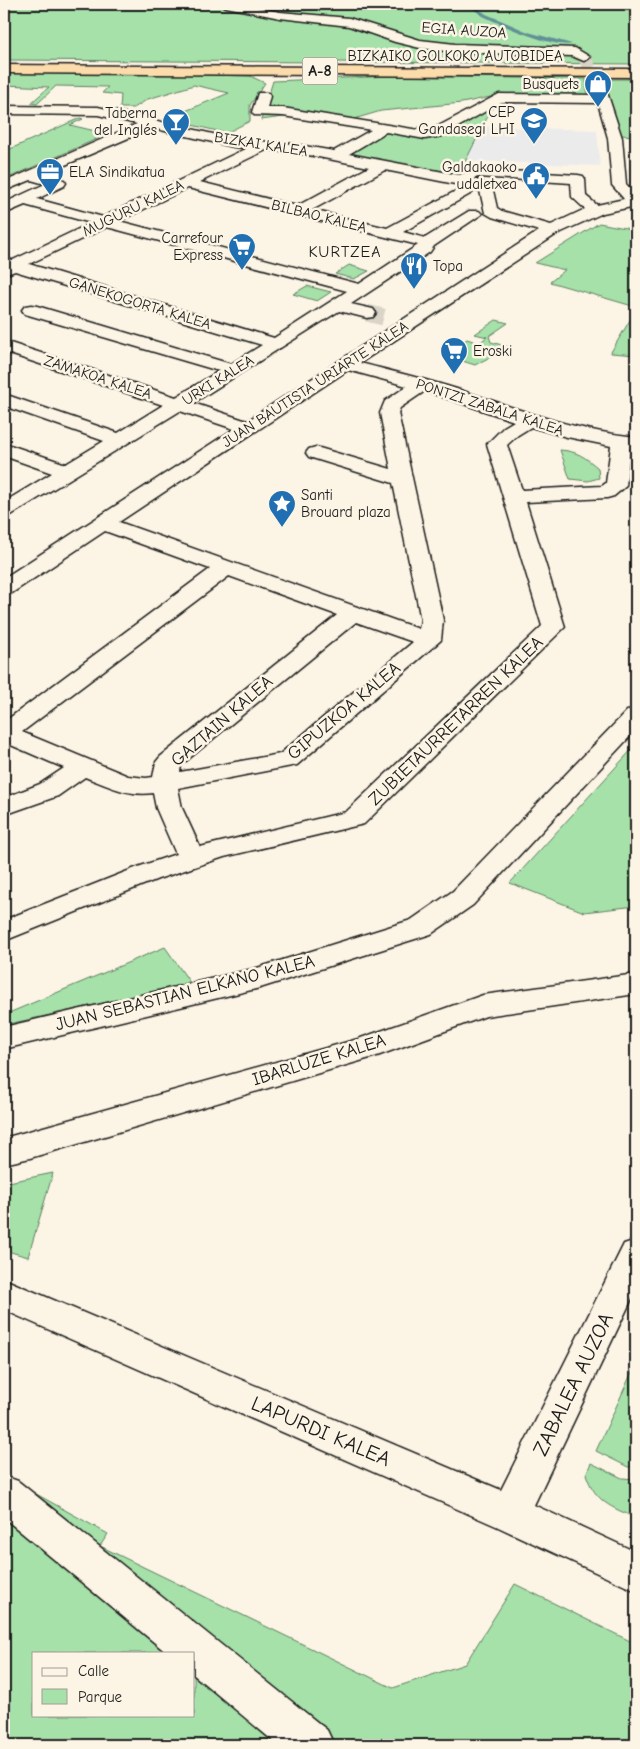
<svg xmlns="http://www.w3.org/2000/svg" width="640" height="1749" font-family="'Comic Neue',sans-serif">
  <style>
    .built { fill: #ecebec }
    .green { fill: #a5e1a8; stroke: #607e62; fill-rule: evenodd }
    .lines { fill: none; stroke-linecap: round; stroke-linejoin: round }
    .stream { fill: #609196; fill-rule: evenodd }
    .street-tunnel-far1 { stroke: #dad4c7; stroke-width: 13; stroke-dasharray: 13 6; stroke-linecap: butt }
    .street-tunnel { stroke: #dad4c7; stroke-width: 17; stroke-dasharray: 17 9; stroke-linecap: butt }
    .street-casing { stroke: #1c1c1c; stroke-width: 3 }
    .highway-casing { stroke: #1c1c1c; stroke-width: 3 }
    .street { fill: #fcf5e5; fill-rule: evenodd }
    .highway { fill: #fddcac; fill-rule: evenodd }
    .labels { text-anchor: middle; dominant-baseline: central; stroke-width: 5; stroke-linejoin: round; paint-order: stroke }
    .far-street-label { font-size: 15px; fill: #1c1c1c; stroke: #fcf5e5 }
    .far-poi-label { font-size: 15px; fill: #1c1c1c; stroke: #fcf5e5; text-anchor: end }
    .shield { fill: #fcf5e5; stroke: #5f5d58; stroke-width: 1 }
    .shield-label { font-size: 16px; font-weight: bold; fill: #1c1c1c }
    .far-neighbourhood-label { font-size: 16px; letter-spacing: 1px; fill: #1c1c1c; stroke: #fcf5e5 }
    .street-label { font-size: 18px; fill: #1c1c1c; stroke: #fcf5e5 }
    .near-street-label { font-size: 21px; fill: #1c1c1c; stroke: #fcf5e5 }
  </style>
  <rect width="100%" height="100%" fill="#fcf5e5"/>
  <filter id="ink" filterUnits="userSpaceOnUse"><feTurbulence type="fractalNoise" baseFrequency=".02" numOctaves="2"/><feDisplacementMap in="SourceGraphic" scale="10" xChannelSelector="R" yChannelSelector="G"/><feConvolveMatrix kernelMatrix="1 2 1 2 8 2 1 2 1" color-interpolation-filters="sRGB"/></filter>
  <g filter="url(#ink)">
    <!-- built -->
    <path class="built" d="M475,126L597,130L600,166L467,161Z"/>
    <!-- green -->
    <path class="green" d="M4,4H636V64L4,60Z
      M84,72L250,76L265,83L250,105V121L226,133L166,119L229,93L194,85L148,99L134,108H120L121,95L102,93L108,87L56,86L37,104L31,103L49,87L4,85V73Z
      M391,76L586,79L588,98L495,96L462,103L381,111L354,119L298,115L261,120L273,81Z
      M598,79H636V136L620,135Z
      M491,110L459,174L343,155L387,131L414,130L422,125L441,129Z
      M80,118L83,119L70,125L108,134L4,180V149L8,150Z
      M599,223L636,230V307L550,282L565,270L535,263Z
      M349,265L369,271L354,279L335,274Z
      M307,286L331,292L317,301L293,294Z
      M636,310V355L611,353V352Z
      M496,320L508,323L489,336L491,342L509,347L475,365L456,359L467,352L455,348L467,339L479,343L487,337L475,334Z
      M560,450C577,451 585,457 598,468L599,478L588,481L570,479Z
      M635,746L636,906L584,912L510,883Z
      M165,947L191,984L4,1025V1015Z
      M53,1173L28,1257L4,1250V1183Z
      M636,1363V1463L632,1467H628L596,1451Z
      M591,1463L622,1478L636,1479V1518C611,1507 595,1502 586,1474Z
      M4,1476L108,1534L100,1546L393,1688L465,1664L515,1584L636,1644V1745H4ZM34,1653H194V1715H34Z"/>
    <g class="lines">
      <!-- stream -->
      <path class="stream" d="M467,4H472L486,14L528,32L572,44C556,49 499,24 483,16C477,12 472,8 467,4Z"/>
      <!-- street-tunnel-far1 -->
      <path class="street-tunnel-far1" d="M584,57L598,83"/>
      <!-- street-tunnel -->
      <path class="street-tunnel" d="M367,313L391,319"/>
      <defs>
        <path id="street" d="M220,4H242L280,12L349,18L420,40L455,44L575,48L590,57L584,61L572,56L455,52L420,48L395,42L349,26L280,18L226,7Z
          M598,79L604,83L622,138L626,184L636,195V206L603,213L557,234L360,363C395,372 429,380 463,391C521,410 576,431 636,437V449L630,448L626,486L614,496L607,498L526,502L565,627L364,824L224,857L158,879L4,941V920L138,867L176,854L156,808L153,793C129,797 106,785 85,777L58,796L4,815V798L40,784L64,768L4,742V722L210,569L105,531L12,593L4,595V578L234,429L180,411L11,515L4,517V502L52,473L4,456V443L66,464L104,441L4,406V394L118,433L163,405L4,352V341L176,397L219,371L25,314L22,310L25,306L31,305L37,306L231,364L262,345L15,271L4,275V259L13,260L91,223L25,205L4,214V203L45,184L31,180L4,191V182L137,124L98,115L4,114V106L98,107L234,139L293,144L334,151L371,130L283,116L254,115L252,112L258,93H268L270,96L267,108H283L425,131L433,129L499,94L595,95L592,83ZM502,102L598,103L608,138L612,185L624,199L597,205L586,196L585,179L583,176L578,175L477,169L459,175L349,154L386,132L425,139L442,136ZM152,128L234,147L247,148L103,217L37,199L64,186L66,183L64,180L44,174ZM266,150L293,152L369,167L297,206L200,182ZM385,170L465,186L387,228L312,210ZM478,177L571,183L572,197L585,209L551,225L502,211L497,208L492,186L473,179ZM188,188L418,245L359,284L119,221ZM474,189L480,191L485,213L492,217L539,231L247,421L193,403L339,311L367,318L373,317L376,313L373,309L351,304L430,252L434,246L482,214L479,211H469L425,238L403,232L472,193ZM107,227L347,291L274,338L29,264ZM348,370L407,386L385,401L380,413L391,469L316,447L309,449L306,453L309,457L393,483L421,620L419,629L119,522ZM425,391L514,421L504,427L487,444L542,626L346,812L200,847L182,808L178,788L297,765L441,640L443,620L398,413L400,408ZM531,427L567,437L611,446L606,483L602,486L522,490L507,445L518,435ZM229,576L337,615L160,757L156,762L153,777L146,778L128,776L22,732ZM356,622L413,642L280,754L180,772L181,765Z
          M636,709V730L473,905L431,934L260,988L4,1049V1027L257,968L411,920L453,891L627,711Z
          M636,974V994L486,1016L377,1056L30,1158L4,1164V1138L358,1039L483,995Z
          M636,1240V1290L534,1505L636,1552V1591L496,1526L4,1310V1279L501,1490L624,1244Z
          M4,1476L18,1481L327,1730L334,1745H278L194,1675V1653H167L4,1518Z"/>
        <path id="highway" d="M4,65L636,69V77L4,73Z"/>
      </defs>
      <!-- street casing -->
      <use href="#street" class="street-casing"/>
      <!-- highway casing -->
      <use href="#highway" class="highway-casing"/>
      <!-- street -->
      <use href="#street" class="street"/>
      <!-- highway -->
      <use href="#highway" class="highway"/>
    </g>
  </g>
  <!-- icons -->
  <defs>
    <symbol id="shop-pin" viewBox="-11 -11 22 30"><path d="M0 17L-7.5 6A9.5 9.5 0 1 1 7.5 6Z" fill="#1f6fb2" stroke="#fcf5e5"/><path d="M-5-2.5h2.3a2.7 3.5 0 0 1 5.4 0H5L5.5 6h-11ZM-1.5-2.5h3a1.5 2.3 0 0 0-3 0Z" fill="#fff"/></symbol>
    <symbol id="school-pin" viewBox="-11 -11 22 30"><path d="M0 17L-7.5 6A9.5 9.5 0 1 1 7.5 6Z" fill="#1f6fb2" stroke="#fcf5e5"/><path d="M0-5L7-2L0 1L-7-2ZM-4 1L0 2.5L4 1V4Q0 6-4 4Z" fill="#fff"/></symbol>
    <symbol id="bar-pin" viewBox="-11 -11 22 30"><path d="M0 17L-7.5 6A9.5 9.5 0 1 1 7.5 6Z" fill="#1f6fb2" stroke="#fcf5e5"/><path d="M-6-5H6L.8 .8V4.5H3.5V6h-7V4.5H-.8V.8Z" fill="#fff"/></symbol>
    <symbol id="office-pin" viewBox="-11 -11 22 30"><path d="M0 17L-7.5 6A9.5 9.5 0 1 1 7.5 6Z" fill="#1f6fb2" stroke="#fcf5e5"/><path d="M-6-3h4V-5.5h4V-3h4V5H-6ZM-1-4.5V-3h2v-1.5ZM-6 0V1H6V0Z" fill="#fff"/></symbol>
    <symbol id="civic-pin" viewBox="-11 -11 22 30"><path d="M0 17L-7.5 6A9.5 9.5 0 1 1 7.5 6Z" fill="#1f6fb2" stroke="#fcf5e5"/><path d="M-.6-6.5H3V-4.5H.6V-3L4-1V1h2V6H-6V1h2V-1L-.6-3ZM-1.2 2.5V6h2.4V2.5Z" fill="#fff"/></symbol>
    <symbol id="supermarket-pin" viewBox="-11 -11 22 30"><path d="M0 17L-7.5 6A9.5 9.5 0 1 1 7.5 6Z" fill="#1f6fb2" stroke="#fcf5e5"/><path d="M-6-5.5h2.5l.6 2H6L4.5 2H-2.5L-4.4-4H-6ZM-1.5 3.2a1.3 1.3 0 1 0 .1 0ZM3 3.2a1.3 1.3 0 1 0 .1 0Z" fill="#fff"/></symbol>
    <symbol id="restaurant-pin" viewBox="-11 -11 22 30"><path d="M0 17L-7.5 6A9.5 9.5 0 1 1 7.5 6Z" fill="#1f6fb2" stroke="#fcf5e5"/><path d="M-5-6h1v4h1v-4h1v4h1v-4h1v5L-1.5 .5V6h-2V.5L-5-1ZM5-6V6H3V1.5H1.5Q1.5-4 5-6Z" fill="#fff"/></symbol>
    <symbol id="sight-pin" viewBox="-11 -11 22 30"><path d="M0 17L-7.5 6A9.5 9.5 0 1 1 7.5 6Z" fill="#1f6fb2" stroke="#fcf5e5"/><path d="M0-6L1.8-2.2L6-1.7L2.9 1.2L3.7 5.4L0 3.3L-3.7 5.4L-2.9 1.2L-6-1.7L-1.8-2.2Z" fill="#fff"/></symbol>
  </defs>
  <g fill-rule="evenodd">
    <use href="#shop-pin" x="582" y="68" width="32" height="43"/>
    <use href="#school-pin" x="518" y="105" width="32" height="43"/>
    <use href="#bar-pin" x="160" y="106" width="32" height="43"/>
    <use href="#office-pin" x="34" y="156" width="32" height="43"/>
    <use href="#civic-pin" x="520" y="160" width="32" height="43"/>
    <use href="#supermarket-pin" x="226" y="231" width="32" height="43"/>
    <use href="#restaurant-pin" x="398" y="250" width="32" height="43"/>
    <use href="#supermarket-pin" x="438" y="335" width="32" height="43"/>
    <use href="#sight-pin" x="266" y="488" width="32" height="43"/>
  </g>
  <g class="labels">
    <!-- far-street labels -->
    <g class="far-street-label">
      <text transform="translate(464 30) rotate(4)">EGIA AUZOA</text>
      <text x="455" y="56">BIZKAIKO GOLKOKO AUTOBIDEA</text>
      <text transform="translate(261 144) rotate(9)">BIZKAI KALEA</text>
      <text transform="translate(133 208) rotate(-26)">MUGURU KALEA</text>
      <text transform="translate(319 216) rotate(14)">BILBAO KALEA</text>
      <text transform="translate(140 303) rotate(17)">GANEKOGORTA KALEA</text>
      <text transform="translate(98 377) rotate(18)">ZAMAKOA KALEA</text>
      <text transform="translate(218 380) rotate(-32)">URKI KALEA</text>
      <text transform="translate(315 384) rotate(-33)">JUAN BAUTISTA URIARTE KALEA</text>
      <text transform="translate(490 407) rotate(18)">PONTZI ZABALA KALEA</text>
    </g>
    <!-- far-poi labels -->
    <g class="far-poi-label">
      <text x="579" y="84">Busquets</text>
      <text x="515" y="112">CEP<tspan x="515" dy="17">Gandasegi LHI</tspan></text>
      <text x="157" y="113">Taberna<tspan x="157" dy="17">del Inglés</tspan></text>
      <text x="517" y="167">Galdakaoko<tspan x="517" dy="17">udaletxea</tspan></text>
      <text x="69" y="172" text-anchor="start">ELA Sindikatua</text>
      <text x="223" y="238">Carrefour<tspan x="223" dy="17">Express</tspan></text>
      <text x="433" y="266" text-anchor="start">Topa</text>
      <text x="473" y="351" text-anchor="start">Eroski</text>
      <text x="301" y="495" text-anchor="start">Santi<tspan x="301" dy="17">Brouard plaza</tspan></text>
    </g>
    <!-- shield labels -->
    <rect class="shield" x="302.5" y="57.5" width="35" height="27" rx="4"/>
    <g class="shield-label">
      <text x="320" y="71">A-8</text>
    </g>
    <!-- far-neighbourhood labels -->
    <g class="far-neighbourhood-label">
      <text x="345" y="252">KURTZEA</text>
    </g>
    <!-- street labels -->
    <g class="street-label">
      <text transform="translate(344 711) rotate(-40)">GIPUZKOA KALEA</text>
      <text transform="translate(222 721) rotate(-41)">GAZTAIN KALEA</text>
      <text transform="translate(456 721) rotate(-44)">ZUBIETAURRETARREN KALEA</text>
      <text transform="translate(185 993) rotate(-14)">JUAN SEBASTIAN ELKANO KALEA</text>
      <text transform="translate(319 1060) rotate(-17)">IBARLUZE KALEA</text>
    </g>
    <!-- near-street labels -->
    <g class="near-street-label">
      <text transform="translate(573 1384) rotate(-64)">ZABALEA AUZOA</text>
      <text transform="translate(321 1431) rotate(23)">LAPURDI KALEA</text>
    </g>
  </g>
  <!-- margin -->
  <rect width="640" height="1749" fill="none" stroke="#fcf5e5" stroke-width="20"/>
  <rect x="10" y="10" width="620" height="1729" fill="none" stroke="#1c1c1c" stroke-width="2" filter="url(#ink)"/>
  <!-- legend -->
  <rect x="32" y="1652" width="162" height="65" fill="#fcf5e5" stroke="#a29e95"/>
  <rect x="42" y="1668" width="25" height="8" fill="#fcf5e5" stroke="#a29e95"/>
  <text x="78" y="1676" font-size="15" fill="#1c1c1c">Calle</text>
  <rect x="42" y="1689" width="25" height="15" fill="#a5e1a8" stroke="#a29e95"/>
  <text x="78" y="1702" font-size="15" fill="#1c1c1c">Parque</text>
</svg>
